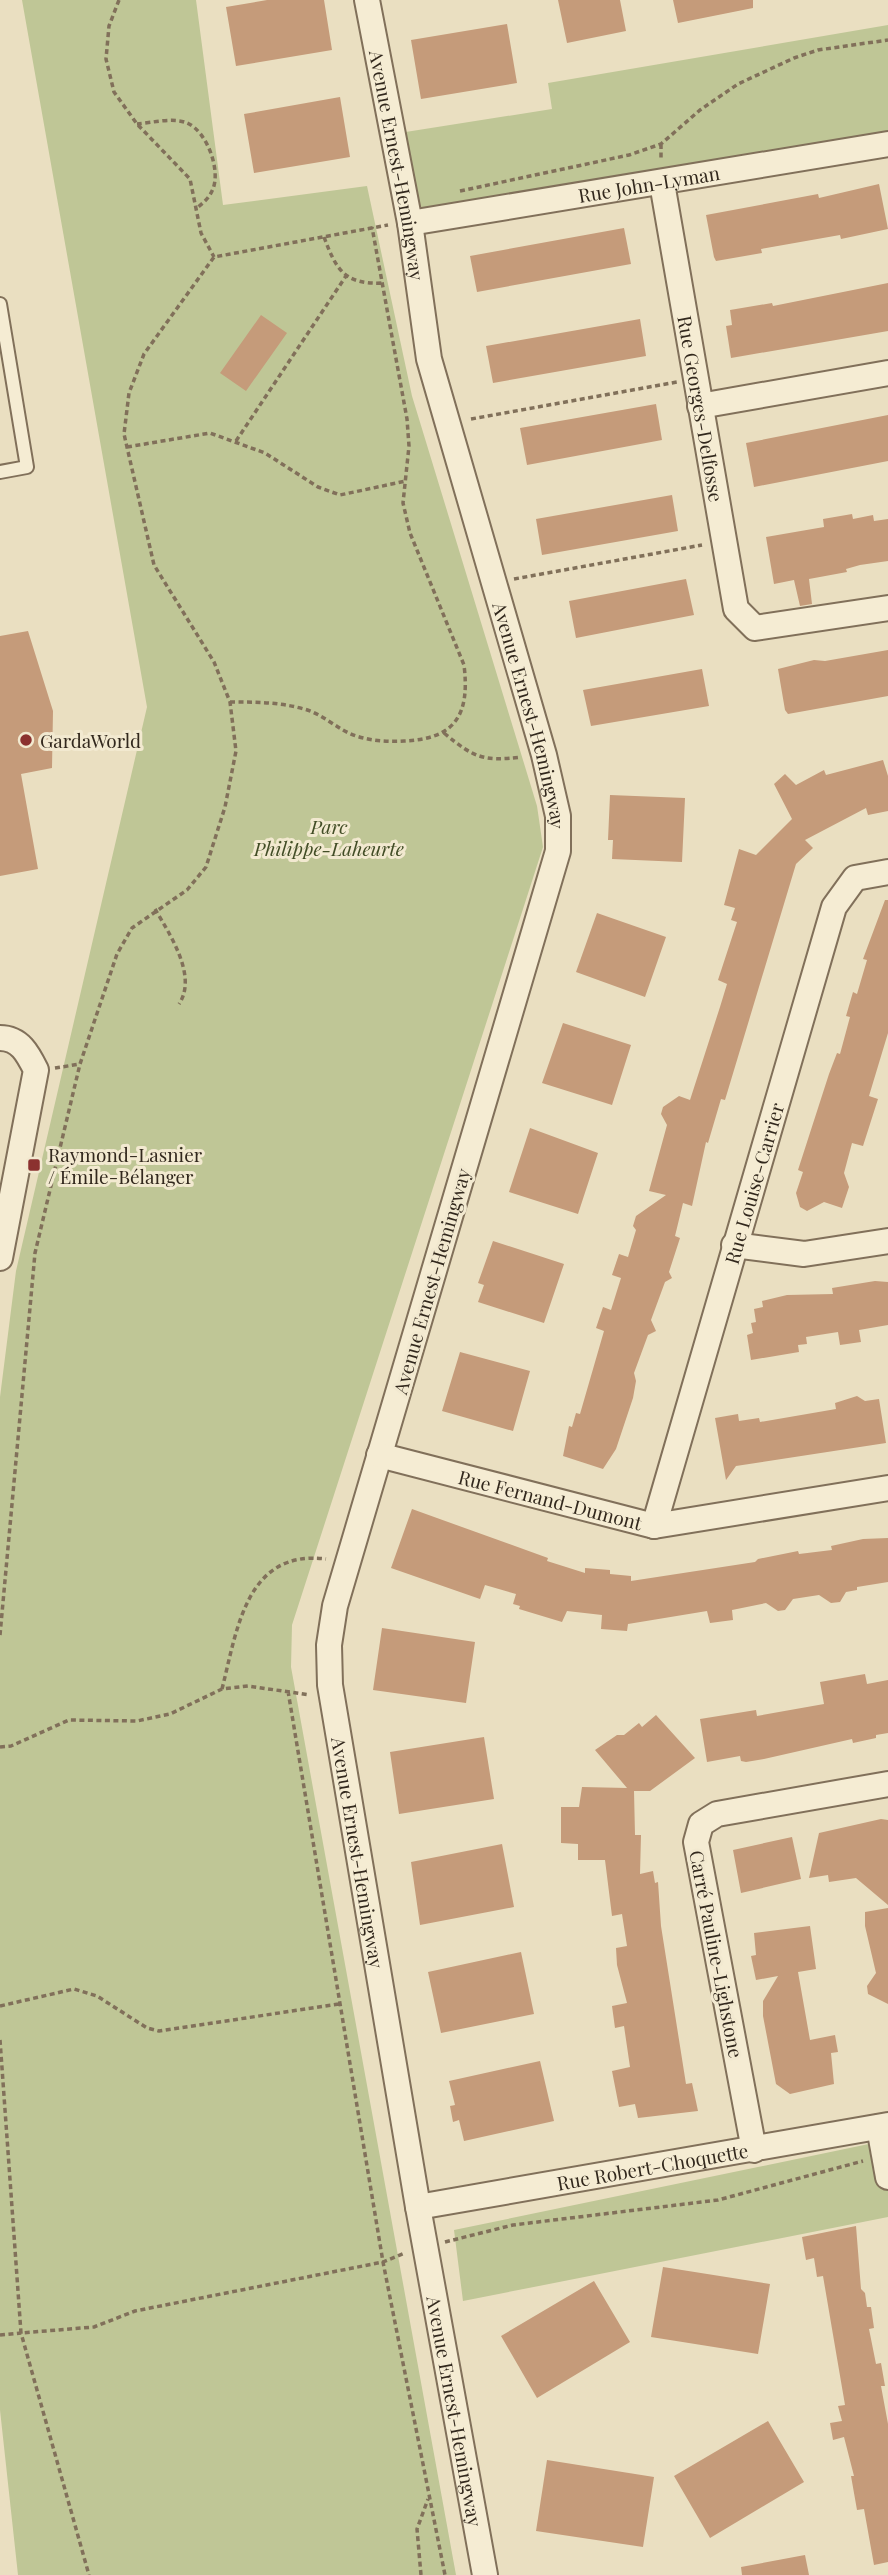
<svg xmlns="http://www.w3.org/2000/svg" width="888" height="2575" font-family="'Playfair Display',serif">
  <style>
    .green { fill: #bfc696 }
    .building { fill: #c59b7a }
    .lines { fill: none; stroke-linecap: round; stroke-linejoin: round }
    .lane-casing { stroke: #81705a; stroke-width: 16 }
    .street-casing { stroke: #81705a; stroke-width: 28 }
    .path { stroke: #81705a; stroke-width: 3.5; stroke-dasharray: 5 3.5; stroke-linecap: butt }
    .lane { stroke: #f5ecd3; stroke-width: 12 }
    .street { stroke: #f5ecd3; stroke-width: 24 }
    .poi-dot { fill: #8b312f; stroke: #f2e9d0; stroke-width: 2.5 }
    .labels { text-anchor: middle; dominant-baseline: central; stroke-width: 6; stroke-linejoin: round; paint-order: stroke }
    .street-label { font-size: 19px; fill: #32281d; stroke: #f2e9d0 }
    .poi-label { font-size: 19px; fill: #32281d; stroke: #f2e9d0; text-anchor: start }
    .park-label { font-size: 19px; font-style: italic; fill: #424d26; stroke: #f2e9d0 }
  </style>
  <rect width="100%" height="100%" fill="#eadfc1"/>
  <!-- green -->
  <path class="green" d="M22,0H196L223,205L367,186L412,396L537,806L543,847L292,1625L291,1667L456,2575H18L0,2410V1397L16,1271L147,707Z
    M888,25V143L410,223L393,134L552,109L548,83Z
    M888,2140V2217L463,2301L454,2230Z"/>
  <!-- building -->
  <path class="building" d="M267,0H324L332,50L236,66L226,7Z
    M558,0H620L626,31L567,43Z
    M673,0H753V8L678,23Z
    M507,24L517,83L421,99L411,40Z
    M340,97L350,157L254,173L244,114Z
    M879,184L888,229L841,239L840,235L761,249L762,253L716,261L714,257L706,215L818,194L819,198Z
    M624,228L631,264L477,292L470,256Z
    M888,283V331L731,358L726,326L732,325L730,310L772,303L773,306Z
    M261,315L287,333L246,391L220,373Z
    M640,319L646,356L493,383L486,346Z
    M656,404L662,440L527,465L520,428Z
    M888,415V461L754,487L746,443Z
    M672,495L678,531L542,555L536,519Z
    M852,514L853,519L873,515L874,521L888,519V561L860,565L846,569L847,572L809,579L812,604L800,606L794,580L774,584L766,537L824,527L823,519Z
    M686,579L694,615L576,638L569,601Z
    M28,631L53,711L52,768L21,774L38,869L0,876V636Z
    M888,650V696L788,714L785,710L778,669L814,660L825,661Z
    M702,669L709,706L591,726L583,690Z
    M883,760L888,776V811L868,815L866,808L805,840L813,848L796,864L725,1100L721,1099L708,1143L706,1142L692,1206L683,1203L675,1236L680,1238L669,1272L672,1278L665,1282L651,1320L656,1331L648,1335L634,1373L636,1381L633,1398L616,1449L603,1469L563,1456L569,1426L572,1427L576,1413L580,1414L604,1331L596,1328L603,1307L611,1310L621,1278L612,1275L619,1254L628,1257L636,1230L633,1226L636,1216L666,1195L649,1191L667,1125L661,1114L663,1107L679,1096L690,1100L720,1007L727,984L718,980L737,922L731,920L735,908L724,905L739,849L756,855L792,819L774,784L785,774L796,785L824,770L826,775Z
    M610,795L685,798L682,862L612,859L613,840H608Z
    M885,900H888V1033L869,1096L878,1099L863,1146L852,1143L844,1173L849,1187L842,1208L824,1202L807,1211L800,1207L796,1193L803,1172L798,1170L829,1074L837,1053L840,1054L850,1017L846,1016L853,992L857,994L867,960L863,959Z
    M597,913L666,937L645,997L576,972Z
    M563,1023L631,1045L612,1105L542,1083Z
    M530,1128L598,1153L578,1214L509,1192Z
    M493,1241L564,1264L544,1323L478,1302L484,1285L478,1283Z
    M875,1281L888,1282V1325L859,1330L861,1342L840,1345L838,1332L806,1337L807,1344L798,1345L799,1352L751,1360L747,1335L753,1333L751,1323L756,1322L754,1309L763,1307L762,1301L787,1295L833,1294L832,1288Z
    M460,1352L530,1371L513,1431L442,1411Z
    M857,1396L865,1401L879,1399L886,1443L736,1466L726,1480L715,1418L738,1414L739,1421L759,1418L760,1422L836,1409L835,1403Z
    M412,1509L548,1558L547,1561L585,1573V1568L610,1570V1574L631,1576V1581L755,1562L758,1559L798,1551L799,1554L832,1550L831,1546L863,1539L888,1538V1582L857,1587V1590L846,1592L840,1602L831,1603L819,1595L793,1599L785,1610L778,1611L766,1603L732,1610L733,1620L710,1623L707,1611L628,1624L627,1631L601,1629L602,1615L567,1611L562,1622L519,1609L520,1606L513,1604L516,1594L485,1585L480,1599L391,1568Z
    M382,1628L475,1642L466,1703L373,1690Z
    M865,1674L867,1684L888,1680V1733L876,1735V1738L853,1743L852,1739L764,1759L746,1762L741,1761L740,1756L707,1762L700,1719L756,1710L757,1716L824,1704L820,1682Z
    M656,1715L695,1758L650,1791H634L635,1835H641L640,1874L653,1871L655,1883L658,1882L661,1926L686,2084L692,2083L698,2111L638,2118L635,2104L619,2107L612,2071L630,2067L624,2026L615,2028L612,2006L627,2003L617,1965L616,1948L627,1946L622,1914L612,1916L605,1860H578V1844L561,1843V1807H579L582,1787L627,1788L595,1750L617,1735H624L639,1723L642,1727Z
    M484,1737L494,1799L399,1814L390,1752Z
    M881,1819L888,1820V1905L856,1878L829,1882L828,1875L809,1878L819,1833Z
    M792,1837L801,1879L741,1893L733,1850Z
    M502,1844L514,1907L420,1925L411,1862Z
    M888,1908V2004L868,1994L867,1986L876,1973L865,1926V1912Z
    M810,1926L816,1969L798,1972L810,2040L835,2035L838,2052L831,2053L834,2084L790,2094L776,2084L763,2016V2001L778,1976L756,1980L751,1956L756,1955L754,1933Z
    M521,1952L534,2014L441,2033L428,1972Z
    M540,2061L554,2121L464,2141L459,2120L453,2122L450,2106L455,2105L449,2081Z
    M856,2226L861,2289L865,2293L867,2307H871L874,2328L869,2329L876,2364L881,2363L885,2386H881L888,2424V2562L874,2565L864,2509L857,2510L851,2476H854L844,2437L833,2440L830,2423L842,2421L838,2406L845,2405L823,2276L817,2277L814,2258L806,2260L802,2237Z
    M663,2267L770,2284L758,2354L651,2337Z
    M594,2281L630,2342L537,2398L501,2336Z
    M768,2421L804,2482L710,2538L674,2476Z
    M547,2460L654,2477L643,2547L536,2531Z
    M805,2555L809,2575H742L741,2567Z"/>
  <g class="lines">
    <defs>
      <path id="lane" d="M0,304L27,467L0,472"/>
      <g id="street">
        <path id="s1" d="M367,0L410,223L429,359L544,755L558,816V851L335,1606L329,1645L330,1685L418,2207L485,2575"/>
        <path id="s2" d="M662,183L736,609L755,628L888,608"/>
        <path id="s3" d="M410,223L888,144"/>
        <path d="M700,406L888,373"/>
        <path d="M0,1038C20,1038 28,1054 36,1070L0,1258"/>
        <path d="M734,1245L804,1254L888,1241"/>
        <path id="s4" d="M379,1455L654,1526L888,1488"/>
        <path id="s5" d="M654,1526L834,907L855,878L888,872"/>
        <path d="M879,2127L888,2177"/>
        <path d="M754,2150L696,1842L701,1824L717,1814L888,1784"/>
        <path id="s6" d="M418,2207L888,2125"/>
      </g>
    </defs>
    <!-- lane casing -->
    <use href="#lane" class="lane-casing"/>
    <!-- street casing -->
    <use href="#street" class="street-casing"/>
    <!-- path -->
    <path class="path" d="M119,0L109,26L106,59L114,92L137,124L190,179L201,233L214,257
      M137,124C151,123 173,117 187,123C207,131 222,172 212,191C209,198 203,203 197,208
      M661,144V160
      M460,191L629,155L661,144L700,110L738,84L794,58L818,50L888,40
      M324,237C336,269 344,285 383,283
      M471,419L677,382
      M236,441L346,276
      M127,447L210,433L265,453L318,487L340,495L406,481
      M514,579L702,545
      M230,702C255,702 279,702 304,709C323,714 338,730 356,736C372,741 388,742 404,741C456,739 470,714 464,665L410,533L403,503L409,446L407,419L372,227
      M444,733C473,757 483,762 521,757
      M155,909C169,933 198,976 179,1004
      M55,1068L80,1064L117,954L132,928L187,890L206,867L225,807L236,751L230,702L214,662L154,565L124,434L129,393L144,354L214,257L388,225
      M0,1635L35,1253L80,1064
      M222,1689C237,1630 246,1549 326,1559
      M288,1691L383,2262L445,2575
      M0,1747L11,1746L69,1720L137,1721L170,1714L222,1689L248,1686L310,1695
      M0,2006L74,1989L97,1996L147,2028L159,2031L339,2004
      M0,2040L21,2333L94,2327L135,2311L383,2262L405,2253
      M445,2242L513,2225L718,2200L863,2161
      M0,2335L21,2333L89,2575
      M421,2575L417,2529L428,2499"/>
    <!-- lane -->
    <use href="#lane" class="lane"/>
    <!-- street -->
    <use href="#street" class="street"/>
  </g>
  <!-- markers -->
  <g class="poi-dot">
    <circle cx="26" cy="740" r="7"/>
    <rect x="27" y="1158" width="14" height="14" rx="3.5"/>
  </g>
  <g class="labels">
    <!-- street labels -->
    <g class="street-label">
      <text stroke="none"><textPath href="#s1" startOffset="168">Avenue Ernest-Hemingway</textPath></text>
      <text stroke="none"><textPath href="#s3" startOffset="242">Rue John-Lyman</textPath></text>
      <text stroke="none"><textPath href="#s2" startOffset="229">Rue Georges-Delfosse</textPath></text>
      <text stroke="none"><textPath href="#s1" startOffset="735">Avenue Ernest-Hemingway</textPath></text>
      <text stroke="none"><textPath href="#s5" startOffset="357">Rue Louise-Carrier</textPath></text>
      <text transform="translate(431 1281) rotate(-74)">Avenue Ernest-Hemingway</text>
      <text stroke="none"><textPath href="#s4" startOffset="177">Rue Fernand-Dumont</textPath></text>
      <text stroke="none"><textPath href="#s1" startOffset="1911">Avenue Ernest-Hemingway</textPath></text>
      <text transform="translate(717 1954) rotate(79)">Carré Pauline-Lighstone</text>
      <text stroke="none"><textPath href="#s6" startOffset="238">Rue Robert-Choquette</textPath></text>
      <text stroke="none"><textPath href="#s1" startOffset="2478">Avenue Ernest-Hemingway</textPath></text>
    </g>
    <!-- poi labels -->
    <g class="poi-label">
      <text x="40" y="740">GardaWorld</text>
      <text x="48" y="1154">Raymond-Lasnier<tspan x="48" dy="22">/ Émile-Bélanger</tspan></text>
    </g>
    <!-- park labels -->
    <g class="park-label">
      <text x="329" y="826">Parc<tspan x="329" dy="22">Philippe-Laheurte</tspan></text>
    </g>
  </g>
</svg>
